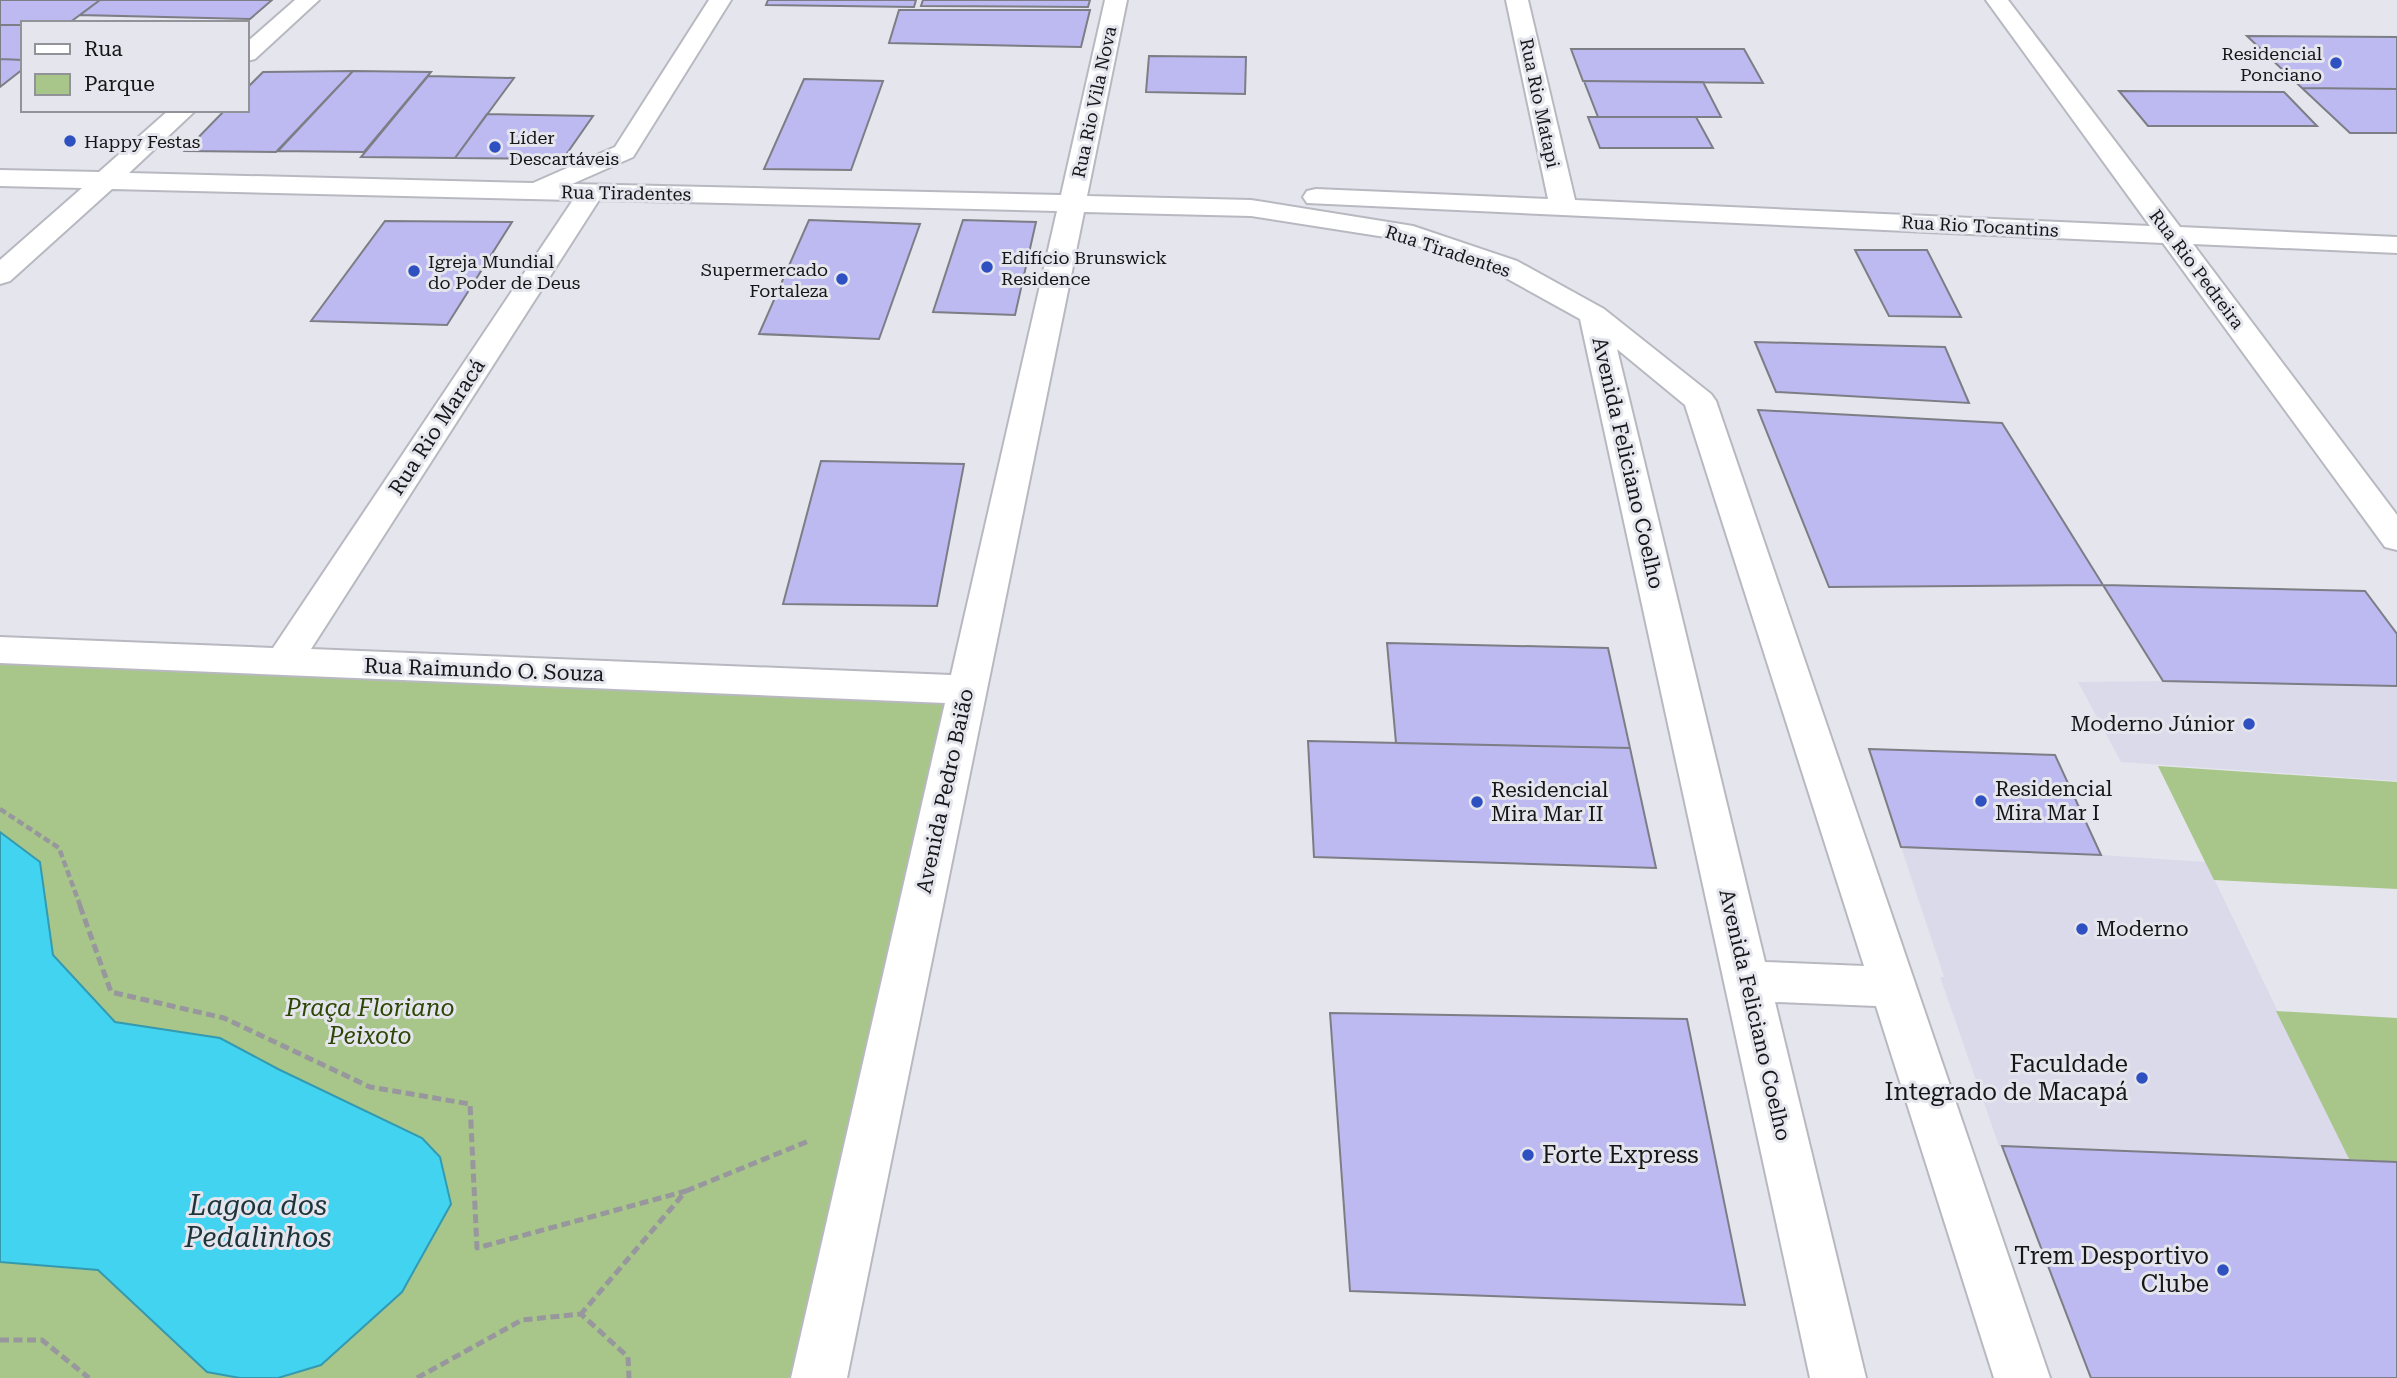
<svg xmlns="http://www.w3.org/2000/svg" width="2397" height="1378" font-family="'Roboto Serif',serif">
  <style>
    .built { fill: #dadaeb }
    .green { fill: #a8c68a }
    .water { fill: #41d3f0; stroke: #349ab0; stroke-width: 2 }
    .building { fill: #bcbaf0; stroke: #7d7d86; stroke-width: 2 }
    .lines { fill: none; stroke-linecap: round; stroke-linejoin: round }
    .minor-casing { stroke: #b8b8c1; stroke-width: 4 }
    .path-far1 { stroke: #97979d; stroke-width: 4.5; stroke-dasharray: 7 3.5; stroke-linecap: butt }
    .path { stroke: #97979d; stroke-width: 5; stroke-dasharray: 9 4.5; stroke-linecap: butt }
    .minor { fill: #fff; fill-rule: evenodd }
    .poi-dot { fill: #2e50c0; stroke: #e5e5ee; stroke-width: 2.5 }
    .labels { text-anchor: middle; dominant-baseline: central; stroke-width: 6; stroke-linejoin: round; paint-order: stroke }
    .far-poi-label { font-size: 18px; fill: #161619; stroke: #e5e5ee; text-anchor: start }
    .far-street-label { font-size: 18px; fill: #161619; stroke: #e5e5ee }
    .street-label { font-size: 21px; fill: #161619; stroke: #e5e5ee }
    .poi-label { font-size: 21px; fill: #161619; stroke: #e5e5ee; text-anchor: start }
    .near-park-label { font-size: 24px; font-style: italic; fill: #2d4604; stroke: #e5e5ee }
    .near-poi-label { font-size: 24px; fill: #161619; stroke: #e5e5ee; text-anchor: end }
    .near-water-label { font-size: 28px; font-style: italic; fill: #1d353a; stroke: #e5e5ee }
  </style>
  <rect width="100%" height="100%" fill="#e5e5ee"/>
  <!-- built -->
  <path class="built" d="M2163,681L2397,686V781L2121,762L2078,682Z
    M1901,847L2101,855L2206,862L2349,1159L1999,1146L1940,977H1944Z"/>
  <!-- green -->
  <path class="green" d="M0,650L967,690L819,1378H0Z
    M2158,766L2397,782V889L2214,880Z
    M2276,1011L2397,1018V1162L2349,1159Z"/>
  <!-- water -->
  <path class="water" d="M0,832L40,862L53,955L115,1022L220,1038L278,1069L422,1138L440,1157L451,1204L402,1292L321,1365L278,1378H240L207,1372L98,1270L0,1262Z"/>
  <!-- building -->
  <path class="building" d="M0,0H100L69,23H23V25H0Z
    M100,0H272L250,19L80,15Z
    M768,0H916L914,7L766,5Z
    M923,0H1090L1088,7L921,6Z
    M899,10H1090L1081,47L889,43Z
    M0,25H23L22,60L0,59Z
    M2247,36L2397,37V89L2302,88Z
    M1571,49H1744L1763,83L1583,81Z
    M1149,56L1246,57L1245,94L1146,92Z
    M0,59L23,60V69L0,87Z
    M353,71L276,152L185,151L225,110H247V88L263,72Z
    M353,71L431,72L364,152L278,151Z
    M428,76L514,78L455,158L361,157Z
    M804,79L883,81L851,170L764,169Z
    M1584,81L1703,82L1721,117H1598Z
    M2302,88L2397,89V133H2350Z
    M2119,91L2284,92L2317,126H2148Z
    M487,114L593,116L563,159L455,158Z
    M1588,117H1696L1713,148H1600Z
    M809,220L920,224L879,339L759,334Z
    M963,220L1036,222L1015,315L933,312Z
    M385,221L512,222L447,325L311,321Z
    M1855,250H1927L1961,317L1889,316Z
    M1755,342L1945,347L1969,403L1776,392Z
    M1758,410L2002,423L2103,585L1829,587Z
    M821,461L964,464L937,606L783,604Z
    M2103,585L2365,591L2397,634V686L2163,681Z
    M1387,643L1608,648L1630,748L1396,743Z
    M1308,741L1630,748L1656,868L1314,857Z
    M1869,749L2055,755L2101,855L1901,847Z
    M1330,1013L1687,1019L1745,1305L1350,1291Z
    M2002,1146L2397,1162V1378H2091Z"/>
  <g class="lines">
    <defs>
      <path id="minor" d="M295,0H319L255,59L247,61V42Z
        M709,0H731L633,157L572,184L1061,195L1105,0H1127L1087,196L1251,200L1413,226L1517,261L1604,309L1711,394L1716,401L2050,1378H1994L1876,1006L1775,1002L1866,1378H1810L1580,319L1497,273L1398,239L1251,216L1084,212L847,1378H791L945,703L0,663V637L273,648L573,200L112,189L10,281L0,284V260L82,188L0,186V170L99,172L169,110H196L129,173L533,183L615,147ZM599,200L1057,211L951,675L311,649ZM1617,349L1685,405L1864,966L1765,962Z
        M1506,0H1528L1575,200L2150,226L1986,0H2008L2180,227L2397,237V253L2193,244L2397,515V550L2385,547L2163,243L1307,203L1303,197L1307,191L1316,189L1548,199Z"/>
    </defs>
    <!-- minor casing -->
    <use href="#minor" class="minor-casing"/>
    <!-- path-far1 -->
    <path class="path-far1" d="M0,809L59,848L81,908"/>
    <!-- path -->
    <path class="path" d="M80,906L111,992L224,1018L370,1087L470,1104L477,1248L686,1191L581,1314
      M686,1191L811,1140
      M0,1340H42L89,1378
      M417,1378L522,1320L581,1314L628,1357L629,1378"/>
    <!-- minor -->
    <use href="#minor" class="minor"/>
  </g>
  <!-- markers -->
  <g class="poi-dot">
    <circle cx="2336" cy="63" r="7"/>
    <circle cx="70" cy="141" r="7"/>
    <circle cx="495" cy="147" r="7"/>
    <circle cx="987" cy="267" r="7"/>
    <circle cx="414" cy="271" r="7"/>
    <circle cx="842" cy="279" r="7"/>
    <circle cx="2249" cy="724" r="7"/>
    <circle cx="1981" cy="801" r="7"/>
    <circle cx="1477" cy="802" r="7"/>
    <circle cx="2082" cy="929" r="7"/>
    <circle cx="2142" cy="1078" r="7"/>
    <circle cx="1528" cy="1155" r="7"/>
    <circle cx="2223" cy="1270" r="7"/>
  </g>
  <g class="labels">
    <!-- far-poi labels -->
    <g class="far-poi-label">
      <text x="2322" y="53" text-anchor="end">Residencial<tspan x="2322" dy="21">Ponciano</tspan></text>
      <text x="509" y="137">Líder<tspan x="509" dy="21">Descartáveis</tspan></text>
      <text x="84" y="141">Happy Festas</text>
      <text x="1001" y="257">Edifício Brunswick<tspan x="1001" dy="21">Residence</tspan></text>
      <text x="428" y="261">Igreja Mundial<tspan x="428" dy="21">do Poder de Deus</tspan></text>
      <text x="828" y="269" text-anchor="end">Supermercado<tspan x="828" dy="21">Fortaleza</tspan></text>
    </g>
    <!-- far-street labels -->
    <g class="far-street-label">
      <text transform="translate(1094 102) rotate(-78)">Rua Rio Vila Nova</text>
      <text transform="translate(1540 103) rotate(78)">Rua Rio Matapi</text>
      <text transform="translate(626 193) rotate(1)">Rua Tiradentes</text>
      <text transform="translate(1980 226) rotate(3)">Rua Rio Tocantins</text>
      <text transform="translate(1448 251) rotate(18)">Rua Tiradentes</text>
      <text transform="translate(2197 269) rotate(53)">Rua Rio Pedreira</text>
    </g>
    <!-- street labels -->
    <g class="street-label">
      <text transform="translate(437 427) rotate(-57)">Rua Rio Maracá</text>
      <text transform="translate(1628 463) rotate(77)">Avenida Feliciano Coelho</text>
      <text transform="translate(484 670) rotate(2)">Rua Raimundo O. Souza</text>
      <text transform="translate(945 791) rotate(-78)">Avenida Pedro Baião</text>
      <text transform="translate(1755 1015) rotate(77)">Avenida Feliciano Coelho</text>
    </g>
    <!-- poi labels -->
    <g class="poi-label">
      <text x="2235" y="724" text-anchor="end">Moderno Júnior</text>
      <text x="1995" y="789">Residencial<tspan x="1995" dy="24">Mira Mar I</tspan></text>
      <text x="1491" y="790">Residencial<tspan x="1491" dy="24">Mira Mar II</tspan></text>
      <text x="2096" y="929">Moderno</text>
    </g>
    <!-- near-park labels -->
    <g class="near-park-label">
      <text x="370" y="1008">Praça Floriano<tspan x="370" dy="28">Peixoto</tspan></text>
    </g>
    <!-- near-poi labels -->
    <g class="near-poi-label">
      <text x="2128" y="1064">Faculdade<tspan x="2128" dy="28">Integrado de Macapá</tspan></text>
      <text x="1542" y="1155" text-anchor="start">Forte Express</text>
      <text x="2209" y="1256">Trem Desportivo<tspan x="2209" dy="28">Clube</tspan></text>
    </g>
    <!-- near-water labels -->
    <g class="near-water-label">
      <text x="258" y="1205">Lagoa dos<tspan x="258" dy="32">Pedalinhos</tspan></text>
    </g>
  </g>
  <!-- legend -->
  <rect x="21" y="21" width="228" height="91" fill="#e5e5ee" stroke="#929299" stroke-width="2"/>
  <rect x="35" y="44" width="35" height="10" fill="#ffffff" stroke="#929299" stroke-width="2"/>
  <text x="84" y="56" font-size="21" fill="#161619">Rua</text>
  <rect x="35" y="74" width="35" height="21" fill="#a8c68a" stroke="#929299" stroke-width="2"/>
  <text x="84" y="91" font-size="21" fill="#161619">Parque</text>
</svg>
